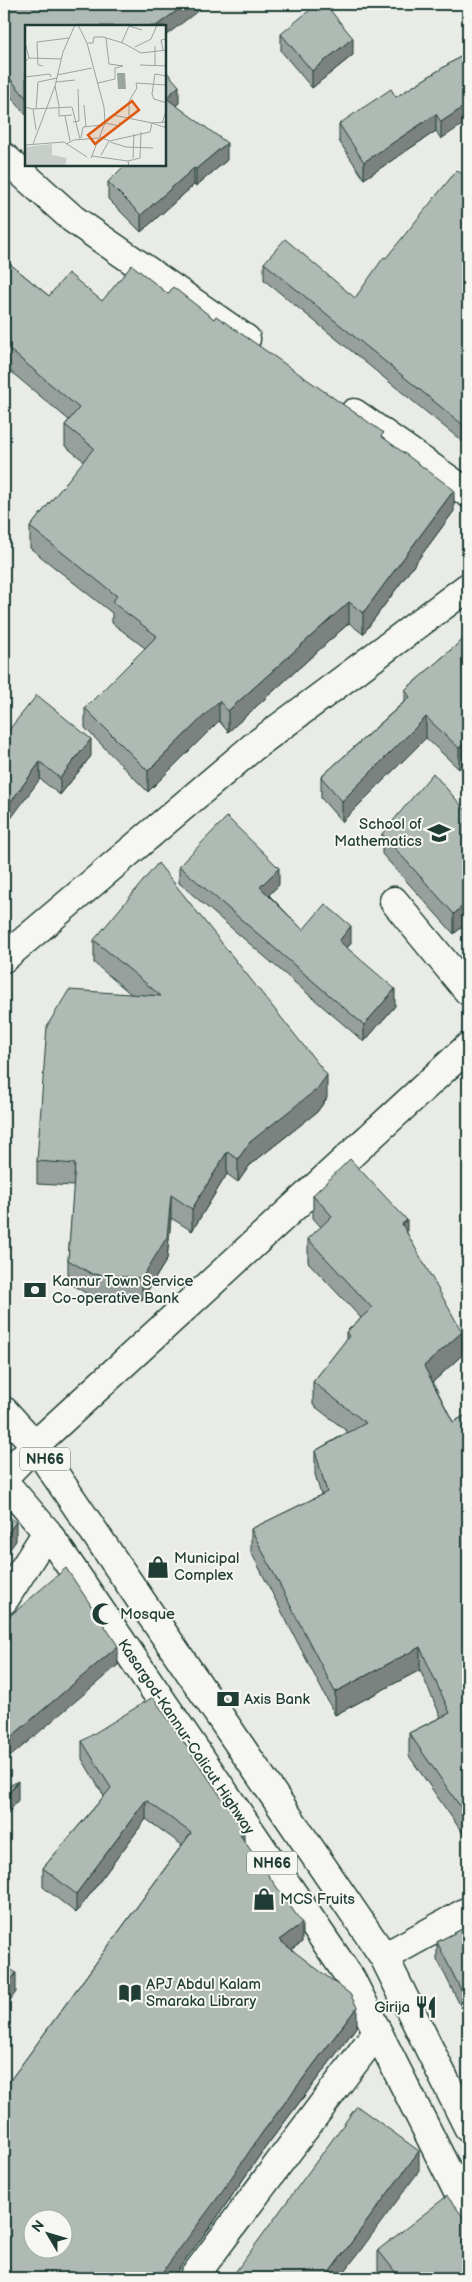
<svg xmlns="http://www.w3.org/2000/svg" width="472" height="2282" font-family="'Balsamiq Sans',sans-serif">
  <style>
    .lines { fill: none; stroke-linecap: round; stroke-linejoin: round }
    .minor-casing { stroke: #1f3d34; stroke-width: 31 }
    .secondary-casing { stroke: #1f3d34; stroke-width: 31 }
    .trunk-casing { stroke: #1f3d34; stroke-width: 31 }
    .minor { stroke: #f6f6f2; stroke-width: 28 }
    .secondary { stroke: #f6f6f2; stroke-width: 28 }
    .trunk { stroke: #f6f6f2; stroke-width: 28 }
    .wall { fill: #97a09c; stroke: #1f3d34 }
    .shaded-wall { fill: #7b827f; stroke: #1f3d34 }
    .building { fill: #b0bab5; stroke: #1f3d34; fill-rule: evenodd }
    .labels { text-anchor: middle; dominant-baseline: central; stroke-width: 4; stroke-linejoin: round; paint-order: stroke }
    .shield { fill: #f6f6f2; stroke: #60746d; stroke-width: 1 }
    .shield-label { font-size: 14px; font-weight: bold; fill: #1f3d34 }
    .poi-label { font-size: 15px; fill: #1f3d34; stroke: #f6f6f2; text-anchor: start }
    .street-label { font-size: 15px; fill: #1f3d34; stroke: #f6f6f2 }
    .inset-road { fill: none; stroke: #98a59f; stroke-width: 1 }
    .view { fill: #de580e; fill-opacity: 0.15; stroke: #de580e; stroke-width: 2.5 }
    .inset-edge { fill: none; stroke: #1f3d34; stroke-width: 2.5 }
  </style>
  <rect width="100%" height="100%" fill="#e9ebe7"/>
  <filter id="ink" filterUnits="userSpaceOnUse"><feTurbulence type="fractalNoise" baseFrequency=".02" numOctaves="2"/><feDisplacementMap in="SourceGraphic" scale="10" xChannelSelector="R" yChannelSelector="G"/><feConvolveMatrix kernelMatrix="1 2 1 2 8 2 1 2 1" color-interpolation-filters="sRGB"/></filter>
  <g filter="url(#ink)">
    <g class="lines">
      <defs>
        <path id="minor" d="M4,157L73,219L246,339
          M354,413L468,493
          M394,901L468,991
          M35,1445L468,1047
          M4,1600L47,1532
          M384,1957L468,1911
          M193,2278L377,2032"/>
        <path id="secondary" d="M4,958L253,747L468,587"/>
        <path id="trunk" d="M4,1411L35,1445L384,1957L468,2127
          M4,1477L35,1445
          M4,1482L47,1532L351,1979L468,2212"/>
      </defs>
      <!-- minor casing -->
      <use href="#minor" class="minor-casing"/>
      <!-- secondary casing -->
      <use href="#secondary" class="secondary-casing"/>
      <!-- trunk casing -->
      <use href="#trunk" class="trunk-casing"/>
      <!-- minor -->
      <use href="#minor" class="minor"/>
      <!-- secondary -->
      <use href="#secondary" class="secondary"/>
      <!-- trunk -->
      <use href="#trunk" class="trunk"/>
    </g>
    <!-- wall -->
    <path class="wall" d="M4,4L26,26V115L4,88Z
      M281,34L353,55L312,88L281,51Z
      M468,52L441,139L436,131L364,179L339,141V124L396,97Z
      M165,70L179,103L176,105L227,160L196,186L194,185L141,232L108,199V182L165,165Z
      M468,179V446L264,280V263L355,298L386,258Z
      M4,259L49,296L102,301L168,294L214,319L384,438L454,511L363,634L349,623L228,732L219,721L148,792L85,728V708L145,648L112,623V613L30,548V527L84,461L65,446V425L69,420L4,366Z
      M468,635L459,769L426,738L342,822L321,798V777L405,701V690Z
      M37,695L91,756L60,795L40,779Z
      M468,813V921L454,934L382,854V834Z
      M179,866L279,885L269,895L303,930L351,943L347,948L395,1006L364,1042L179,883Z
      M94,940L327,1098L317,1112L250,1165L238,1182L227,1174L192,1231L171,1218L167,1259L142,1300L92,1297L68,1282V1260L74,1186L37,1184V1161L131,994L94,963Z
      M313,1195L407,1233L462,1355L433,1382L453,1422L468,1414V1833L464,1835L409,1756V1733L441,1717L420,1670L335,1715L251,1552V1529L321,1495L315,1474V1451L348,1432L313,1405V1382L346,1340V1332L361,1318L308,1262V1239L321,1227L313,1218Z
      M82,1741L244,1841L302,1942L292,1949L357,2026L262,2152L216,2219L172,2278H4L6,2086L182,1845L146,1819L76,1913L43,1887V1868L104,1796L82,1759Z
      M468,1926V2006L462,2009L437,1959V1942Z
      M378,2250L468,2278H383L378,2272Z"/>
    <!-- shaded-wall -->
    <path class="shaded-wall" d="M186,4H207L165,36V26H156Z
      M353,38V55L312,88V71Z
      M179,86V103L166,114V98Z
      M468,104V121L441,139V122Z
      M436,114V131L364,179V162Z
      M227,143V160L196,186V169Z
      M194,168V185L141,232V215Z
      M454,490V511L363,634V613Z
      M349,602V623L228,732V711Z
      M219,701V721L148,792V771Z
      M426,717V738L342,822V801Z
      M91,739V756L60,795V778Z
      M468,740V761L459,769V748Z
      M40,762V779L4,828V811Z
      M279,868V885L260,904V887Z
      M468,901V921L454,934V914Z
      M351,926V943L339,958V941Z
      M395,989V1006L364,1042V1025Z
      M327,1075V1098L317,1112L250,1165L238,1182V1159L250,1142Z
      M227,1152V1174L192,1231V1209Z
      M171,1195V1218L167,1259L142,1300V1278Z
      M407,1220V1243L402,1224Z
      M462,1332V1355L424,1390V1366Z
      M16,1522V1541L4,1557V1538Z
      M118,1646V1665L4,1762V1743Z
      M420,1647V1670L335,1715V1692Z
      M18,1781V1800L4,1819V1800Z
      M146,1800V1819L76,1913V1894Z
      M468,1809V1833L464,1835V1812Z
      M244,1832V1851L240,1835Z
      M302,1923V1942L279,1958V1940Z
      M16,1973V1992L4,2009V1990Z
      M468,1989V2006L462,2009V1992Z
      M357,2007V2026L262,2152L216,2219L172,2278H158L262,2133Z
      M419,2151V2171L340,2278H325Z"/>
    <!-- building -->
    <path class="building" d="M4,4H186L156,26H26V98L4,71Z
      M317,4H325L353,38L312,71L281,34Z
      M468,52V104L441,122L436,114L364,162L339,124L391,89L396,97Z
      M165,70L179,86L166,98L227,143L196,169L194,168L141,215L108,182L125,165H165Z
      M457,170L468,179V429L264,263L285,239L355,298L384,257L386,258Z
      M4,259L49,296L68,273L102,301L132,265L168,294L173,287L214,319L216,316L384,433L381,436L454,490L363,613L349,602L228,711L219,701L148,771L85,708L157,636L112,602L117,596L30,527L94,448L65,425L79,408L4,345Z
      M468,635V740L459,748L426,717L342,801L321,777L410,697L405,690Z
      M37,695L91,739L60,778L40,762L4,811V736Z
      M433,773L468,813V901L454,914L382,834Z
      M227,817L279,868L260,887L303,930L325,904L351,926L339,941L395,989L364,1025L179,866Z
      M158,863L327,1075L317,1089L250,1142L238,1159L227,1152L192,1209L171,1195L167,1237L142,1278L92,1274L68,1260L75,1164L37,1161L47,1026L69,990L161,996L94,940Z
      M350,1159L407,1220L402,1224L462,1332L424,1366L453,1422L468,1414V1809L464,1812L409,1733L450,1713L420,1647L335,1692L251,1529L327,1492L315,1451L366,1423L313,1382L349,1336L346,1332L372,1308L308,1239L332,1216L313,1195Z
      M4,1513L16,1522L4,1538Z
      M66,1568L118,1646L4,1743V1621Z
      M153,1697L241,1826L244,1832L240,1835L302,1923L279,1940L350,1994L357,2007L262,2133L216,2200L158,2278H4V2084L6,2086L191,1833L146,1800L76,1894L43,1868L111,1788L82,1741ZM32,2220H62V2250H32Z
      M18,1781L4,1800V1789Z
      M468,1926V1989L462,1992L437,1942Z
      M4,1964L16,1973L4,1990Z
      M357,2106L419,2151L325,2278H231Z
      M447,2196L468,2223V2278H400L378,2250Z"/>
  </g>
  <!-- icons -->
  <defs>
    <symbol id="school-bare" viewBox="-9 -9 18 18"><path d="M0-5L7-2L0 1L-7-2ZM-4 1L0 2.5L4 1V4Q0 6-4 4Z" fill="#1f3d34" stroke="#f6f6f2" stroke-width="2.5" paint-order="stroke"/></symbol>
    <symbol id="bank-bare" viewBox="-9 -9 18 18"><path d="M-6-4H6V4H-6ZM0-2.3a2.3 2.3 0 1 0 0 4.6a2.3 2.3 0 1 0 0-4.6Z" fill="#1f3d34" stroke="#f6f6f2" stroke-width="2.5" paint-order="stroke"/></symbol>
    <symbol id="shop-bare" viewBox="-9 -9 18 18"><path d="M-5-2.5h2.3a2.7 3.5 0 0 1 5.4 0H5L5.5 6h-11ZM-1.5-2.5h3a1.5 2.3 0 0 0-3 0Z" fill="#1f3d34" stroke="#f6f6f2" stroke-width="2.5" paint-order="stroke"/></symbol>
    <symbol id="mosque-bare" viewBox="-9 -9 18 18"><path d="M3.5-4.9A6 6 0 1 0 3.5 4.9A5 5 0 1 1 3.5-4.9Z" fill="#1f3d34" stroke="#f6f6f2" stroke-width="2.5" paint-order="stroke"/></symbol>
    <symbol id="library-bare" viewBox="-9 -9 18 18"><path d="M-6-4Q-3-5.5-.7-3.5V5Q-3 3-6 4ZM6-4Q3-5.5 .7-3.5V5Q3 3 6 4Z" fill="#1f3d34" stroke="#f6f6f2" stroke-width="2.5" paint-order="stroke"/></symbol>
    <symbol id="restaurant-bare" viewBox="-9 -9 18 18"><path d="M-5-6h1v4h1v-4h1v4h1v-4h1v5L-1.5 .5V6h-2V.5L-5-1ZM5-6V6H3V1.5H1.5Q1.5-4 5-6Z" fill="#1f3d34" stroke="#f6f6f2" stroke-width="2.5" paint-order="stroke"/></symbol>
  </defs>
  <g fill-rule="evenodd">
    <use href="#school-bare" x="423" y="817" width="32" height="32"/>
    <use href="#bank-bare" x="19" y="1274" width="32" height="32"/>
    <use href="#shop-bare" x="142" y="1551" width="32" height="32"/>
    <use href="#mosque-bare" x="87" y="1598" width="32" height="32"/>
    <use href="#bank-bare" x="212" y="1683" width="32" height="32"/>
    <use href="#shop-bare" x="248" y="1883" width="32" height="32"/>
    <use href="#library-bare" x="114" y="1977" width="32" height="32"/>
    <use href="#restaurant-bare" x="410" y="1991" width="32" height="32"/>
  </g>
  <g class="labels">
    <!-- shield labels -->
    <g class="shield">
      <rect x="20" y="1447.5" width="50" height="23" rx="4"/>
      <rect x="247" y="1851.5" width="50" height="23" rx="4"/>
    </g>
    <g class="shield-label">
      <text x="45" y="1459">NH66</text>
      <text x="272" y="1863">NH66</text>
    </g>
    <!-- poi labels -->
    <g class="poi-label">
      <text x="422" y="824" text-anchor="end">School of<tspan x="422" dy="17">Mathematics</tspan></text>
      <text x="52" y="1281">Kannur Town Service<tspan x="52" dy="17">Co-operative Bank</tspan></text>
      <text x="174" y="1558">Municipal<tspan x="174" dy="17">Complex</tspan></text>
      <text x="120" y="1614">Mosque</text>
      <text x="244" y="1699">Axis Bank</text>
      <text x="280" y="1899">MCS Fruits</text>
      <text x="146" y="1984">APJ Abdul Kalam<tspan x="146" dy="17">Smaraka Library</tspan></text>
      <text x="410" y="2007" text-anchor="end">Girija</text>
    </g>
    <!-- street labels -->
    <g class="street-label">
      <text transform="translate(186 1737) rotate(56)">Kasargod-Kannur-Calicut Highway</text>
    </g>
  </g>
  <!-- overview -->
  <g transform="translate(25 25)">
    <rect width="141" height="141" fill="#e9ebe7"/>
    <path d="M27,119V130L42,133L40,141H0V122Z" fill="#c7cec9"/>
    <path d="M92,48H100L101,64H93Z" fill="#99a6a0"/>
    <path class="inset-road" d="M53,0L62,18L79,82L80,98L66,133M0,17L4,33L0,37M97,17L104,1L117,5M63,18H68L69,12H78L98,18L116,28L142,25M110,22L126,14L132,0M138,25L136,15L142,14M4,33L36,34M0,40V68M115,40L142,41M18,41L13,40L12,17L44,13M130,41V21M32,50L67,43M142,51L130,49L127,69L129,74L142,78M0,52L25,49L26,52M31,57L50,55M73,58L90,54V43L98,41L84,39L81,13M30,61L34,81M59,80L61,102M34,81V91L47,90M0,82L7,84L47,82L55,114M8,84L11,105M11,84L13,57L32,53M40,91L45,116M104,94V76L112,63L111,58L141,60M48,97L54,96L53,64M80,97L88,90L127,98L142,97M80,98L94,101L95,97M137,98L142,83M75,112L84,116L125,107L127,98L142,103M56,113L58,102L78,100M85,117L101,122L128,123M8,119L30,61L38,27L50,0M41,119L49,115L73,113M0,120L39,117L62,132M76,130L84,116M67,131L103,136L104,141M108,133L109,109M103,136L115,133L116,107"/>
    <path class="view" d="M107,76L114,85L70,119L63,110Z"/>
    <rect width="141" height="141" class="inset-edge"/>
  </g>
  <!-- margin -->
  <rect width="472" height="2282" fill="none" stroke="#f6f6f2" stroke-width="20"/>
  <rect x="10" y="10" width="452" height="2262" fill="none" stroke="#1f3d34" stroke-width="2" filter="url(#ink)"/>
  <!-- north arrow -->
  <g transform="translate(48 2234) rotate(308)"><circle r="24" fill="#f6f6f2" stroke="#a0aca6"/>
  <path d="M0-4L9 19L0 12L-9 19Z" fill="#1f3d34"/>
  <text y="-8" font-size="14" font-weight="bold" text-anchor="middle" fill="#1f3d34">N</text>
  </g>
</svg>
